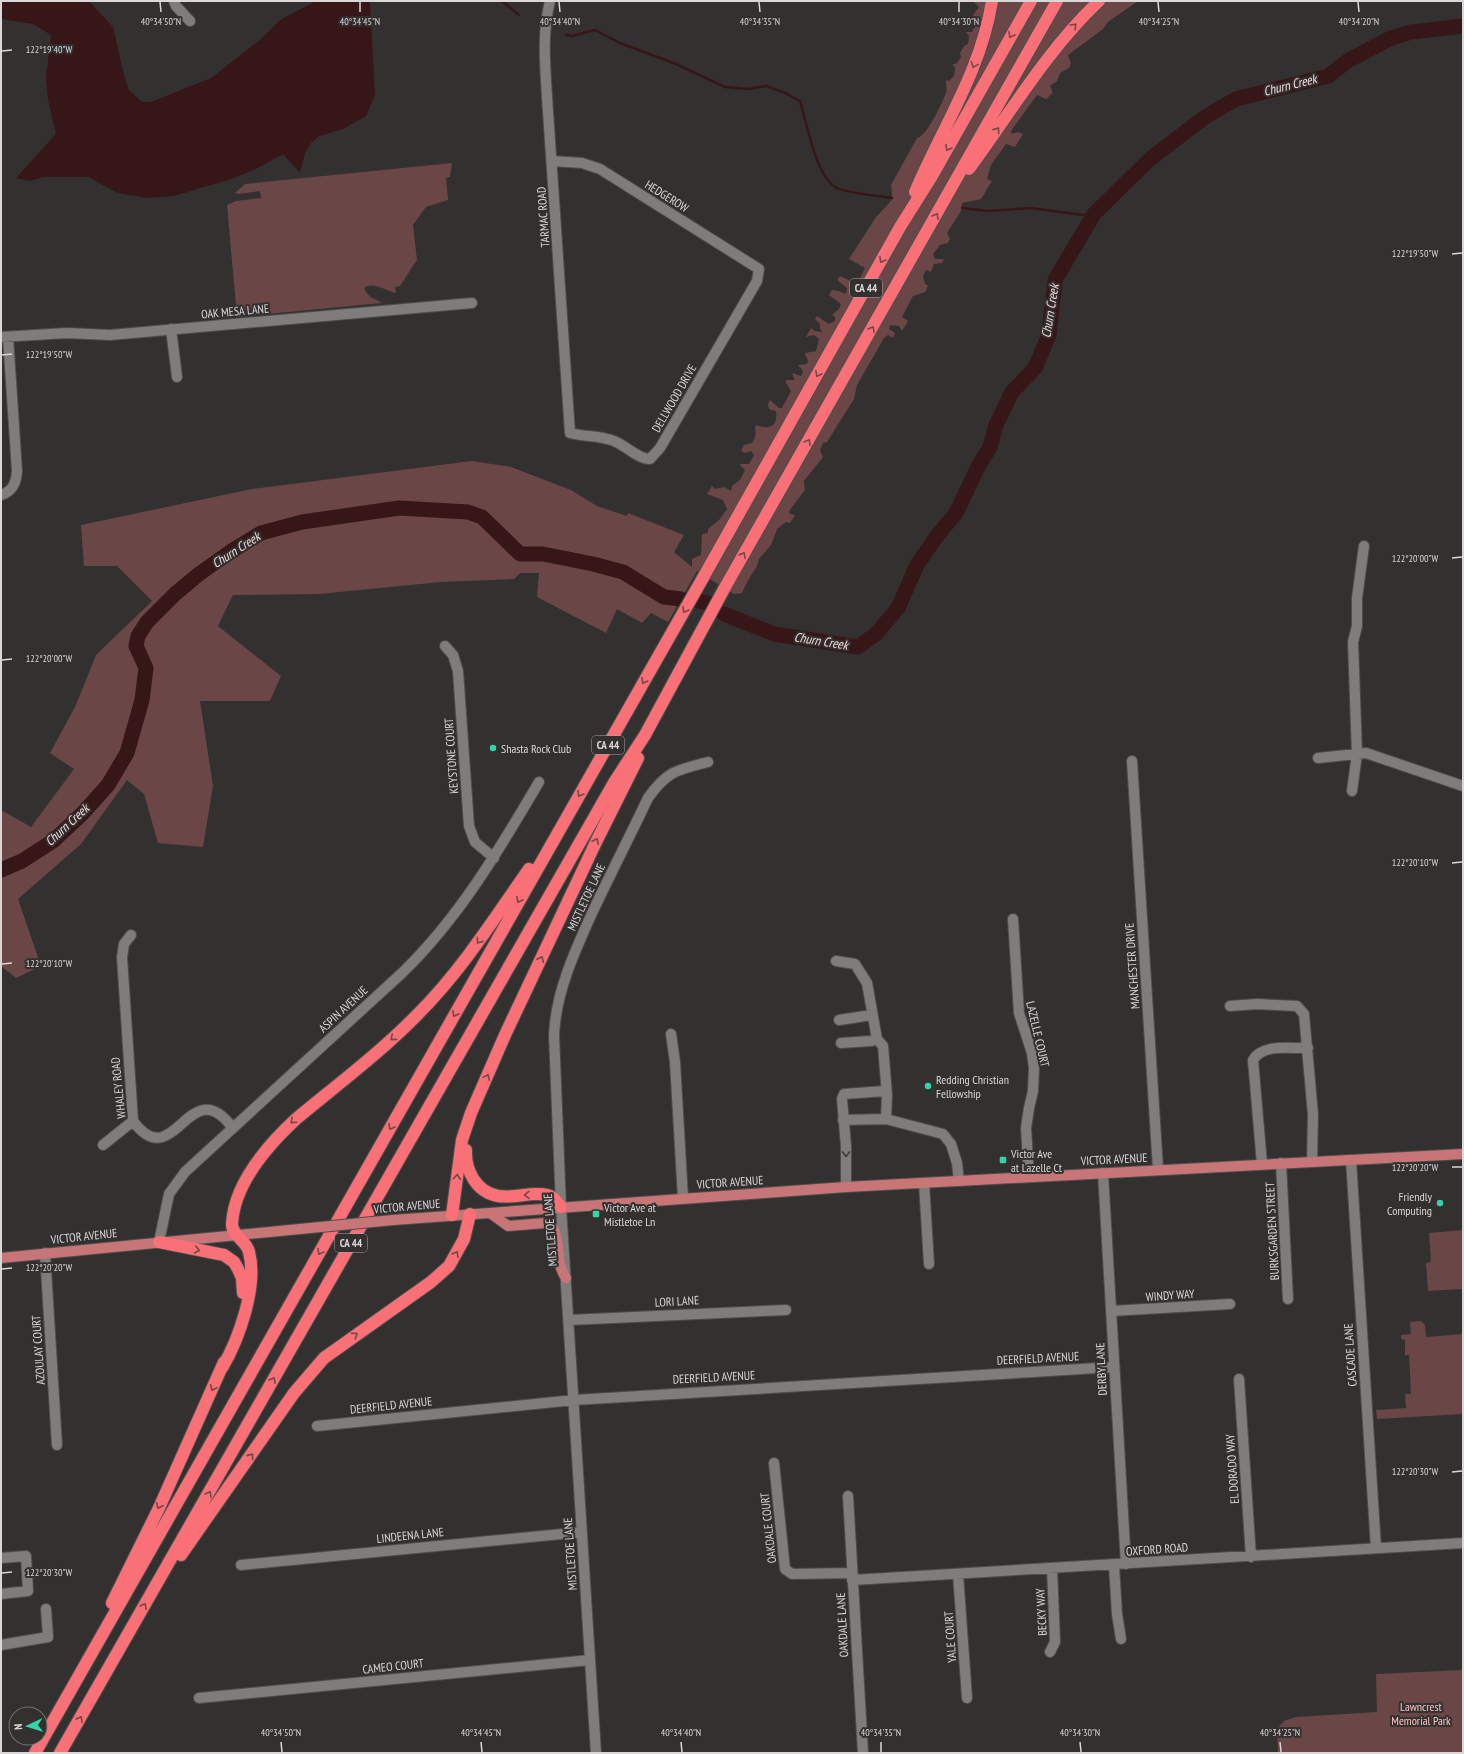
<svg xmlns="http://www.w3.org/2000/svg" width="1464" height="1754" font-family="'PT Sans Narrow',sans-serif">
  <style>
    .green { fill: #6a4646 }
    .water { fill: #371617 }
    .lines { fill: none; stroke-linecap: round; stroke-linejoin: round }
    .stream { stroke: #371617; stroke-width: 2.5 }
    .river { stroke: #371617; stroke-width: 15 }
    .minor-casing { stroke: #504d4d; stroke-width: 12 }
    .major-casing { stroke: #504d4d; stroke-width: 12 }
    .highway-casing { stroke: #504d4d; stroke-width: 14 }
    .minor { stroke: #7f7c7c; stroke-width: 10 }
    .major { stroke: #c87578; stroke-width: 10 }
    .highway { stroke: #f97076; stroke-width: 12 }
    .major-bridge-casing { stroke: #504d4d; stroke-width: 12; stroke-linecap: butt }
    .major-bridge { stroke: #c87578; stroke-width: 10 }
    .oneway { stroke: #784648 }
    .oneway2 { stroke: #3e3b3b }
    .ticks { fill: none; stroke: #d9d7d7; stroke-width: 1.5 }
    .poi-dot { fill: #32d4a9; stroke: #333030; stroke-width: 1.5 }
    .labels { text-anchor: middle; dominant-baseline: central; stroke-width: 4; stroke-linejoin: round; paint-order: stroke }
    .shield { fill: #333030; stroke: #a7a5a5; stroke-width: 1 }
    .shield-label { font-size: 11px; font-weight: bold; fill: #d9d7d7 }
    .street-label { font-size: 12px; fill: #d9d7d7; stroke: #333030 }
    .poi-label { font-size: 12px; fill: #d9d7d7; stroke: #333030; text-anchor: start }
    .park-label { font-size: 12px; fill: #fec4c3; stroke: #333030 }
    .water-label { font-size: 13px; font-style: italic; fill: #f6d8d8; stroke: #333030 }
    .ticks-label { font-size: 10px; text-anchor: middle; fill: #d9d7d7; stroke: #333030; stroke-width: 4; stroke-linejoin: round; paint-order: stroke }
  </style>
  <rect width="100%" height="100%" fill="#333030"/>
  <!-- green -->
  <path class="green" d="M973,1H1138L1108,22L1103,29L1068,55L1071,63L1069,68L1060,73L1057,81L1050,86L1053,93L1046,99L1037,95L1011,131L1012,134L1018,132L1023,134L1015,147L1006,144L991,165L987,179L992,181L981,199L962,203L961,211L947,233L950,239L948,243L940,245L933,254L935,259H944L942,263L934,264L931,272L926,270L923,276L925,284L928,286L925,292L913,296L902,317L908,321L902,331L899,326L890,325L889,329L895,333L893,338L888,335L884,338L857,385L854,399L827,442L823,443L820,450L823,457L804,481L805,490L789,511L790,514L795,515L790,523L786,522L777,529L771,545L759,559L757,566L747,582L742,593L734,594L697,571L668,622L651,613L642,623L617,609L606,633L537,597L539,573H520L514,579L441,582L319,594L233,595L218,626L281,676L270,701H200L213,786L203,847L158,843L144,794L127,780L81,844L18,899L41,966L16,978L1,966V810L31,827L74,769L50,753L75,707L96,655L152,601L117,566H84L81,525L252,489L472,461L511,467L571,490L597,506L627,516L628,513L684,535L674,552L692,567V559L701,555L702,534L708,533V529L719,520L727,509L723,500L707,494L712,486L715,489L724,487L731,491L732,486L740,480L745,470L740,465L741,464H749L754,455L751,451L745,453L741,451L744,445L752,443C756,437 756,433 755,427L756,425C769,430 778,427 776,411L769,409L768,404L770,400L779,408H782L791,391L785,381L787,380H795L792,373L801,376L803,371L798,365L807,364L808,360L805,355L806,353L816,351L819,339L814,335L806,337L811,328L815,331L822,332L820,328V324L815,319L817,316L829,324L835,321V317L832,315L839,309L841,304L829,295L832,290L839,291L845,294L847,291V288L837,280L840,276L853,282L857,279L860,278L865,268L849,259L876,217L891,201L892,193L891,185L917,138C927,136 942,103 946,93C947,89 946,84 946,80L949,81L954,76L955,67L952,65L957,63L961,57L960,53L964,46L968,44L969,36L966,32H972L978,20L973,15L979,7Z
    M452,163L450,177L446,178L448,200L426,207L413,225L417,260L400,286L395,287L396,293C386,291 373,281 364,288C368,298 374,298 382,303L237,317L227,205L236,201L261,198L260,191L239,194L235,193L245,184Z
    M1463,1230V1289L1428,1291L1426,1263L1431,1262L1429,1233Z
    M1421,1321L1425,1325L1426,1337L1463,1334V1414L1377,1419L1376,1410L1406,1408L1405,1394H1411L1409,1355H1405V1340L1401,1339V1335L1411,1334L1410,1322Z
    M1463,1670V1753H1278L1277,1729L1284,1721L1296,1717L1377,1712L1376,1674Z"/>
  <!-- water -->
  <path class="water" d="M1,1H89L113,27L124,75L129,90L142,102H151L211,78L261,39L280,20L316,1H370L375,95L366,116L343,129L319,136L311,143L305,153L300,173L283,154L254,170L228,180L174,196L146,198L118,193L88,177H44L30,181L16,178L56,134L48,100L46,78L51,35L33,24L1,19Z"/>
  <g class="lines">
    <!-- stream -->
    <path class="stream" d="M502,1L519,15
      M566,35L572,36L595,30L620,43L676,64L725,87L748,89L766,86L785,93L800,101C807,123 816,178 837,188C846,193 880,196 892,198
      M962,208L988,211L1031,208L1083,215L1094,214"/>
    <!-- river -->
    <path class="river" d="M698,601L708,603
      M724,614L774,634L858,647L876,634L898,608L917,565L936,537L956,513L979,465L990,447L996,425L1012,392L1035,368L1049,335L1055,280L1094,214L1150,159L1205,117L1236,99L1328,76L1349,60L1391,38L1411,32L1463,26
      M1,870L22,861L53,841L82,814L108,785L127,753L142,700L146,668L136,646L138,636L147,622L175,594L199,574L230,552L261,533L302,522L399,508L468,512L482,517L520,554H543L593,564L623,572L664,597L681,599"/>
    <defs>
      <path id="minor" d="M174,1L176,6L190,21
        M550,1C542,33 545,64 547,97L570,433C585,437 600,435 614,441C625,445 638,459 650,459L660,448L757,281L759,269L600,169L582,163L552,161
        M171,329L177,377
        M1,337L67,333L110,335L472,303
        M1,495C13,491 16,483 17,471L8,337
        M445,646L453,655L458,671L469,826L475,842L494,858
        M1318,758L1366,753L1463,786
        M1132,761L1158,1169
        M1352,791L1357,754L1353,642L1357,626V598L1364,546
        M1013,919L1019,1013L1032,1053L1034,1068L1033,1091L1029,1108L1026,1128L1029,1177
        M131,935L124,944L122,957L133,1121C174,1177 189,1070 232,1127
        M836,961L855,964L867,983L877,1039L883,1046L887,1095L886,1119
        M1230,1006L1257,1004L1297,1006L1304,1014L1313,1115L1312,1162
        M839,1020L872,1015
        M671,1034L675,1062L683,1198
        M841,1043L871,1041L877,1039
        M843,1120L886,1119L943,1134L951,1144L957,1163L959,1181
        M103,1145L133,1121
        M1351,1160L1376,1548
        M1281,1163L1288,1299
        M1262,1164L1253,1060C1263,1043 1291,1049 1308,1048
        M1103,1173L1126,1564
        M924,1183L929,1264
        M846,1187V1146L842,1099L844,1094L885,1091
        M159,1242L169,1194L185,1172L402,973C459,918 499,850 539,782
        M45,1253L57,1445
        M1111,1311L1230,1304
        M569,1320L786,1310
        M1239,1379L1251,1557
        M317,1426L574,1400L1114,1367
        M774,1463L785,1569L792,1574L852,1573
        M848,1496L863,1753
        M1,1558L26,1556L28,1591L1,1594
        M241,1565L582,1532
        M1114,1565L1117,1614L1121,1639
        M958,1574L967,1698
        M852,1580L1463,1543
        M1,1645L48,1637L46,1609
        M1050,1652L1055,1642L1052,1568
        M199,1698L590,1660
        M596,1753L561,1207L554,1035C556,991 575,951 593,911C611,873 630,836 648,798C667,771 677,770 708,762"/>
      <path id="major" d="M490,1213L508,1226L545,1223L554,1229C561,1245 555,1263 566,1278
        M393,1220L846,1187L1463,1154
        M1,1258L300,1229"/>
      <path id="highway" d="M969,169C1011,112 1047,50 1099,1
        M915,192C942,128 981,71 992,1
        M466,1150C465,1170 476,1192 498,1196C514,1199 532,1191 547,1195C553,1196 557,1202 561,1207
        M452,1215L462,1140L471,1113L505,1035L596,842L638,758
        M159,1242L224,1255L234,1262L238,1269L242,1278L243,1293
        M222,1368C239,1339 258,1286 249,1252C247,1241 232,1236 232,1224C234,1183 268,1145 296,1119C337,1085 381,1052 418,1014C461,971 494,919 529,869
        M181,1555L294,1393L324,1358L431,1282L449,1266L464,1239L470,1214
        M112,1603L159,1508L224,1362
        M35,1753L704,576L900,227L932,176L1031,1
        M60,1753L615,781L645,735L724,589L1057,1"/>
    </defs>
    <!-- minor casing -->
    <use href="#minor" class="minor-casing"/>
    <!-- major casing -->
    <use href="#major" class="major-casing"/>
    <!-- highway casing -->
    <use href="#highway" class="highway-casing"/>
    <!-- minor -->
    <use href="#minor" class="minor"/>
    <!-- major -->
    <use href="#major" class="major"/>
    <!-- highway -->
    <use href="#highway" class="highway"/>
    <defs>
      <path id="major-bridge" d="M300,1229L393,1220"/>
    </defs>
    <!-- major-bridge casing -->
    <use href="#major-bridge" class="major-bridge-casing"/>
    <!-- major-bridge -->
    <use href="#major-bridge" class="major-bridge"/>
  </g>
  <!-- one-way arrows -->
  <defs><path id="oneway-chevron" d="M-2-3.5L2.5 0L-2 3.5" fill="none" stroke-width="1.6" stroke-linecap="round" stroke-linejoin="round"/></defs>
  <g class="oneway">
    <use href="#oneway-chevron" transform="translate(1074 26) rotate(-47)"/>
    <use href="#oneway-chevron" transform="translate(1011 35) rotate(119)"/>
    <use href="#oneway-chevron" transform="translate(974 65) rotate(111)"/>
    <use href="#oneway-chevron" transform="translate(997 130) rotate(-55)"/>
    <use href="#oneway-chevron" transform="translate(948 148) rotate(119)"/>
    <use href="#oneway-chevron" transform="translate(936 216) rotate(-60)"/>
    <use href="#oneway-chevron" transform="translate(882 260) rotate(119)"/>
    <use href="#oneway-chevron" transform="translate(872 329) rotate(-60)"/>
    <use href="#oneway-chevron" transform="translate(818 374) rotate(119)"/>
    <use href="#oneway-chevron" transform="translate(808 442) rotate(-60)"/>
    <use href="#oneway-chevron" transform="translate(743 555) rotate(-60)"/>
    <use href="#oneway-chevron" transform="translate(685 610) rotate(120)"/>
    <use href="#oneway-chevron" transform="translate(644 681) rotate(120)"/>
    <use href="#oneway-chevron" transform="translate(580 794) rotate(120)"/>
    <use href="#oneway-chevron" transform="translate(596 841) rotate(-64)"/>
    <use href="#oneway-chevron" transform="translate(519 900) rotate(119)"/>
    <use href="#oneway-chevron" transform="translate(479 941) rotate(125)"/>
    <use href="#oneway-chevron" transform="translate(541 959) rotate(-65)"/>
    <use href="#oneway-chevron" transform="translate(455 1014) rotate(119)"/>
    <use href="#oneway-chevron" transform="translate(393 1038) rotate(140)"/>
    <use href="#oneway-chevron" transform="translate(487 1077) rotate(-66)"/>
    <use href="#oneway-chevron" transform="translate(293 1121) rotate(138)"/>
    <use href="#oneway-chevron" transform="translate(391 1127) rotate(119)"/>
    <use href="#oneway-chevron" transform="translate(457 1177) rotate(-85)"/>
    <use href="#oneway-chevron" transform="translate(527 1195) rotate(178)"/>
    <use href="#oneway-chevron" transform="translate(197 1250) rotate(12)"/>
    <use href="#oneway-chevron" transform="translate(320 1252) rotate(120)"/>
    <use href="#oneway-chevron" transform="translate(456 1254) rotate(-60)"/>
    <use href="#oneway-chevron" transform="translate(355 1335) rotate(-34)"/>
    <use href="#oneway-chevron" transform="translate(273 1380) rotate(-61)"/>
    <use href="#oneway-chevron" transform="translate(213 1388) rotate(115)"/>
    <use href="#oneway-chevron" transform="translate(251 1456) rotate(-55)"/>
    <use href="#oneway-chevron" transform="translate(209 1494) rotate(-60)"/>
    <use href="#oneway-chevron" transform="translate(159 1506) rotate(115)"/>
    <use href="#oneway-chevron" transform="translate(144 1606) rotate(-60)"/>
    <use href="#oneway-chevron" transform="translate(80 1719) rotate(-60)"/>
  </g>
  <use class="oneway2" href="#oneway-chevron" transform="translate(846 1154) rotate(90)"/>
  <!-- ticks -->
  <path class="ticks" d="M160,2L161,12M360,2V12M559,2L560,12M759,2L760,12M959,2V12M1158,2L1159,12M1358,2L1359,12M2,51L12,50M1452,254L1462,253M2,355L12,354M1452,558L1462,557M2,660L12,659M1452,863L1462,862M2,964L12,963M1452,1167H1462M2,1269L12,1268M1452,1472L1462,1471M2,1573L12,1572M281,1742L282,1752M481,1742L482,1752M681,1742L682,1752M881,1742V1752M1080,1742L1081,1752M1280,1742L1281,1752"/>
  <!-- markers -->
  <g class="poi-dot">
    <circle cx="493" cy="748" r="4"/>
    <circle cx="928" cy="1086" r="4"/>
    <rect x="999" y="1156" width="8" height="8" rx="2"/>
    <circle cx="1440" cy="1203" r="4"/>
    <rect x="592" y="1210" width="8" height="8" rx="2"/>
  </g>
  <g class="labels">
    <!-- shield labels -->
    <g class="shield">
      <rect x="850" y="279" width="32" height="18" rx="3"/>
      <rect x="592" y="736" width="32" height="18" rx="3"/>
      <rect x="335" y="1234" width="32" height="18" rx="3"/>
    </g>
    <g class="shield-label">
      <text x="866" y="288">CA 44</text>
      <text x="608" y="745">CA 44</text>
      <text x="351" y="1243">CA 44</text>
    </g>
    <!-- street labels -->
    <g class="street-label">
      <text transform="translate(667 196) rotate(32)">HEDGEROW</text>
      <text transform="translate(543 217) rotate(-94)">TARMAC ROAD</text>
      <text transform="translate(235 311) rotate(-5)">OAK MESA LANE</text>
      <text transform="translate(674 398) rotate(-60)">DELLWOOD DRIVE</text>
      <text transform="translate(451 756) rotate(-94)">KEYSTONE COURT</text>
      <text transform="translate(586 897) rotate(-65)">MISTLETOE LANE</text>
      <text transform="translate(1132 966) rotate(-94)">MANCHESTER DRIVE</text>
      <text transform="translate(343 1009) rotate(-43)">ASPIN AVENUE</text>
      <text transform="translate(1038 1034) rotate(77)">LAZELLE COURT</text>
      <text transform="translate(118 1088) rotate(-96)">WHALEY ROAD</text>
      <text transform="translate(1114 1159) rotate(-3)">VICTOR AVENUE</text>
      <text transform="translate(730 1182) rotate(-4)">VICTOR AVENUE</text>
      <text transform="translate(407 1206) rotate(-5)">VICTOR AVENUE</text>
      <text transform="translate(550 1230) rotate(-94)">MISTLETOE LANE</text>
      <text transform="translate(1272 1231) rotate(-93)">BURKSGARDEN STREET</text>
      <text transform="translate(84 1236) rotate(-6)">VICTOR AVENUE</text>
      <text transform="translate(1170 1295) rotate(-4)">WINDY WAY</text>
      <text transform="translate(677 1301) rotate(-3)">LORI LANE</text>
      <text transform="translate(38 1350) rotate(-94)">AZOULAY COURT</text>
      <text transform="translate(1350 1355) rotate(-94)">CASCADE LANE</text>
      <text transform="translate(1038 1358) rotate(-3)">DEERFIELD AVENUE</text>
      <text transform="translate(1101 1369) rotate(-93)">DERBY LANE</text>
      <text transform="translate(714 1377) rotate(-3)">DEERFIELD AVENUE</text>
      <text transform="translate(391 1405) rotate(-6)">DEERFIELD AVENUE</text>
      <text transform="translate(1232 1469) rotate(-94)">EL DORADO WAY</text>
      <text transform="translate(768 1528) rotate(-96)">OAKDALE COURT</text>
      <text transform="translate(410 1535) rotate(-6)">LINDEENA LANE</text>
      <text transform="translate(1157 1549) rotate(-4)">OXFORD ROAD</text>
      <text transform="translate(570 1554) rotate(-94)">MISTLETOE LANE</text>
      <text transform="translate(1041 1612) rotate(-93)">BECKY WAY</text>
      <text transform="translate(842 1625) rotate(-93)">OAKDALE LANE</text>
      <text transform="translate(950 1637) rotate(-94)">YALE COURT</text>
      <text transform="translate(393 1666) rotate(-6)">CAMEO COURT</text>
    </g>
    <!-- poi labels -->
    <g class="poi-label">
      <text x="501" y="748">Shasta Rock Club</text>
      <text x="936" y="1079">Redding Christian<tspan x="936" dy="14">Fellowship</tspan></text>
      <text x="1011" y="1153">Victor Ave<tspan x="1011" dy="14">at Lazelle Ct</tspan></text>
      <text x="1432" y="1196" text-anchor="end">Friendly<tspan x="1432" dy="14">Computing</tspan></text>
      <text x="604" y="1207">Victor Ave at<tspan x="604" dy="14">Mistletoe Ln</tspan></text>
    </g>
    <!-- park labels -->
    <g class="park-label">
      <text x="1421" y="1706">Lawncrest<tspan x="1421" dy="14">Memorial Park</tspan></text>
    </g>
    <!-- water labels -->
    <g class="water-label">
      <text transform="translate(1290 85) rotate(-14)">Churn Creek</text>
      <text transform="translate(1050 311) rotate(-81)">Churn Creek</text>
      <text transform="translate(236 550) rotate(-33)">Churn Creek</text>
      <text transform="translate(821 641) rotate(9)">Churn Creek</text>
      <text transform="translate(67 825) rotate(-43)">Churn Creek</text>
    </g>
  </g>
  <g class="ticks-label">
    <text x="161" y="25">40°34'50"N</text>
    <text x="360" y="25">40°34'45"N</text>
    <text x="560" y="25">40°34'40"N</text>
    <text x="760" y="25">40°34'35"N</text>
    <text x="959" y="25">40°34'30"N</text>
    <text x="1159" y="25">40°34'25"N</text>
    <text x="1359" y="25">40°34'20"N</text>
    <text x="49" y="53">122°19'40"W</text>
    <text x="1415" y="257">122°19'50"W</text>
    <text x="49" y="358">122°19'50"W</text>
    <text x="1415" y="562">122°20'00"W</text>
    <text x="49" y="662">122°20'00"W</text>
    <text x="1415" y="866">122°20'10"W</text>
    <text x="49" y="967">122°20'10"W</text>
    <text x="1415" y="1171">122°20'20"W</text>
    <text x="49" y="1271">122°20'20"W</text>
    <text x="1415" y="1475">122°20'30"W</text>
    <text x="49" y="1576">122°20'30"W</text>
    <text x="281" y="1736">40°34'50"N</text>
    <text x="481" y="1736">40°34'45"N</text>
    <text x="681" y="1736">40°34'40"N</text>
    <text x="881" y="1736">40°34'35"N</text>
    <text x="1080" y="1736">40°34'30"N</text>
    <text x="1280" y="1736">40°34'25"N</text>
  </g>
  <!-- border -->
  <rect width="1464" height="1754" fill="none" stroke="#d9d7d7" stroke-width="4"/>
  <!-- north arrow -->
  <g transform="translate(28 1726) rotate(266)"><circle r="19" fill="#333030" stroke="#757373"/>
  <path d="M0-3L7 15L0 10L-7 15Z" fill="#32d4a9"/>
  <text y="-6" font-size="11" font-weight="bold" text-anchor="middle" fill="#d9d7d7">N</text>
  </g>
</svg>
